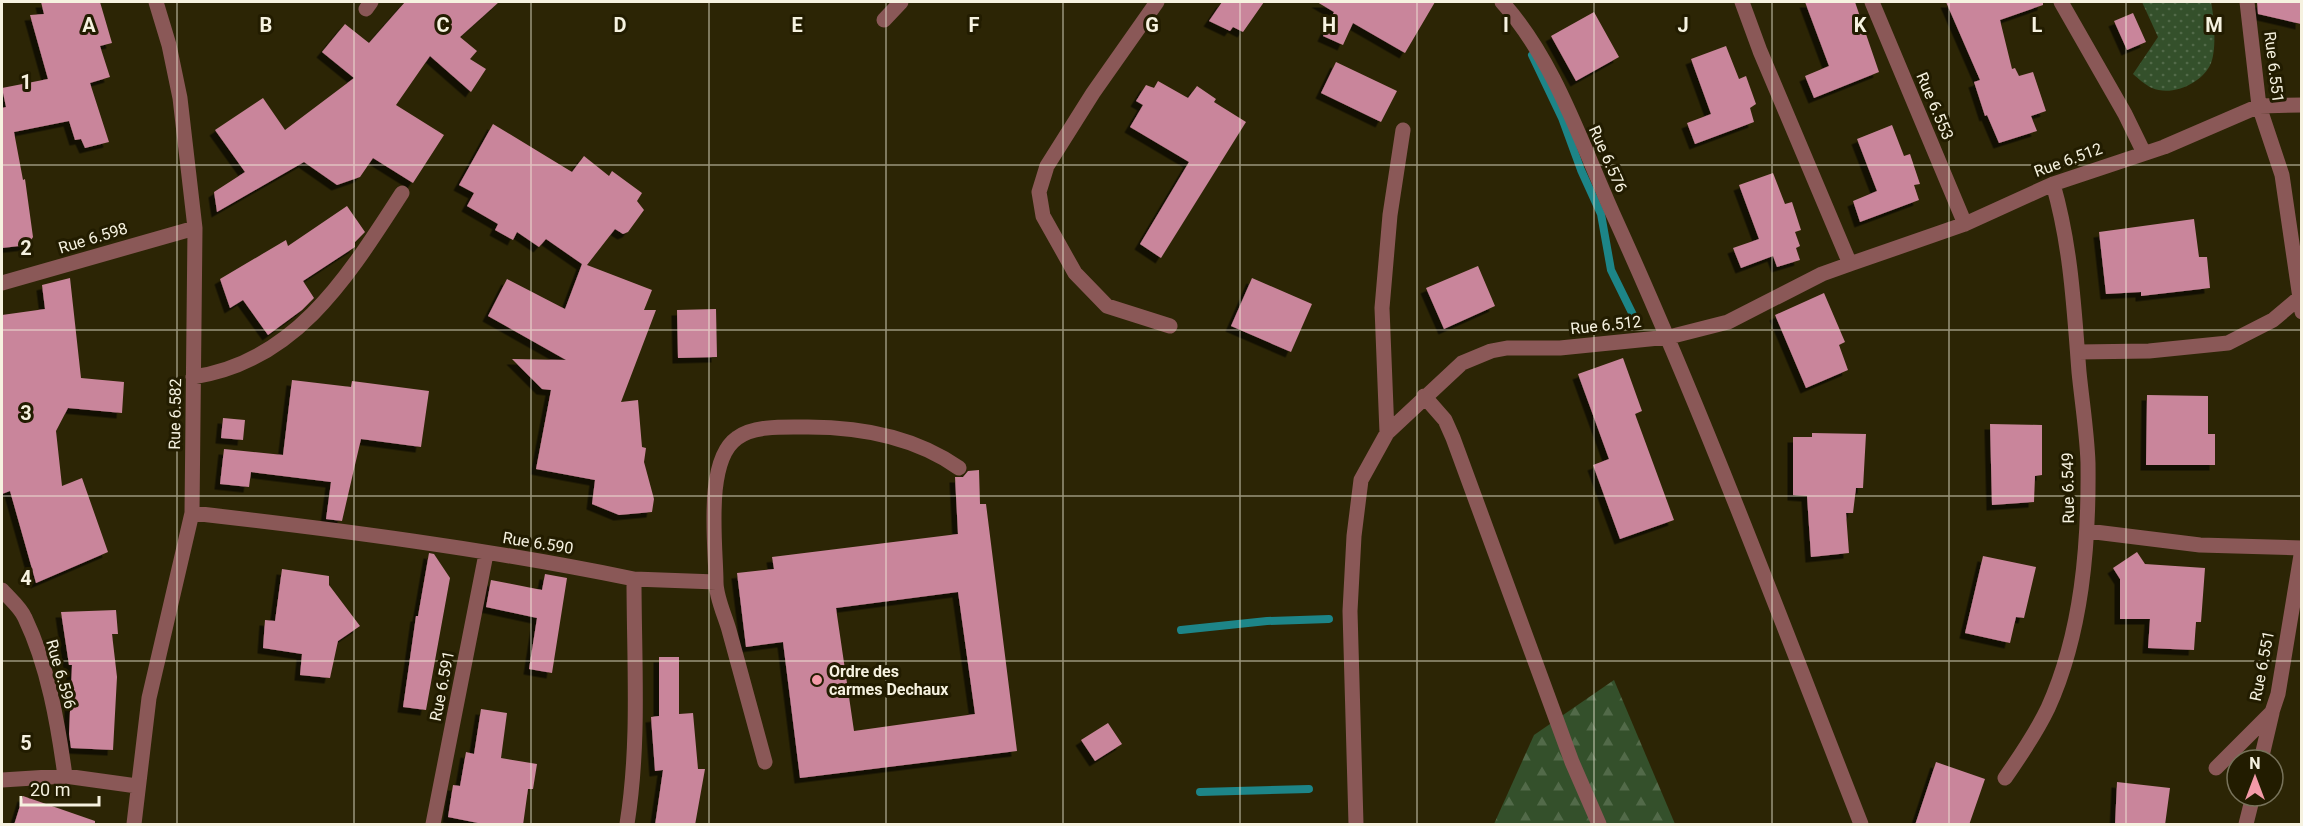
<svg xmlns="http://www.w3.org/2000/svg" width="2303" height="826" font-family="Roboto,sans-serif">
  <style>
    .grass { fill: url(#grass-dots) }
    .forest { fill: url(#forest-firs) }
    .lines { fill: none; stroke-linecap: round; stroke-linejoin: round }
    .stream { stroke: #1d8588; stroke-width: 8 }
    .building { fill: #c9859b; fill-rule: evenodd; filter: url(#shadow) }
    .minor { stroke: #8a5857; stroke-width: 15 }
    .grid { fill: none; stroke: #f6f2e0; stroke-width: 1.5; stroke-opacity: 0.55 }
    .poi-dot { fill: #f39aa8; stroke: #221c00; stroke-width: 2 }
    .labels { text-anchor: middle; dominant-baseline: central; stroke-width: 6; stroke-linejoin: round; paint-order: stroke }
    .street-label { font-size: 16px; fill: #f6f2e0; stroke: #221c00 }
    .poi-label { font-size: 16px; font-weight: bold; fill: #f6f2e0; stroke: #221c00; text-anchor: start }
    .grid-label { font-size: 20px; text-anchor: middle; font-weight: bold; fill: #f6f2e0; stroke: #221c00; stroke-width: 6; stroke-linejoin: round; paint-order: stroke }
  </style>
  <defs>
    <pattern id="grass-dots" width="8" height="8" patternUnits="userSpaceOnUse" patternTransform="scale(1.5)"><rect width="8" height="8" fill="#34502b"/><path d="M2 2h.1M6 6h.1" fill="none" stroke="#526a49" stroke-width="1.8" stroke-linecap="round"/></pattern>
    <pattern id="forest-firs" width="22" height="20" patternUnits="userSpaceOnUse" patternTransform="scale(1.5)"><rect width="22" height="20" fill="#34502b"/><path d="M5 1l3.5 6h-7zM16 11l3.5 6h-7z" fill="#526a49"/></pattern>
    <filter id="shadow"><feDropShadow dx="-5.5" dy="5.5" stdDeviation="0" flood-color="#0009"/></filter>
  </defs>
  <rect width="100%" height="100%" fill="#2c2505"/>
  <!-- grass -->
  <path class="grass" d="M2142,2H2211C2214,16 2217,49 2211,63C2203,83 2172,97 2152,88C2145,85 2138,78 2133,74L2158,37Z"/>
  <!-- forest -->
  <path class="forest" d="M1614,680L1675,824H1494L1534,735Z"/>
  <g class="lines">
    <!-- stream -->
    <path class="stream" d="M1532,55L1562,118L1581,170L1601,214L1611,270L1637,323
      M1181,630L1267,621L1329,619
      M1200,792L1309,789"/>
  </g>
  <!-- building -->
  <path class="building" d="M41,2H100L112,43L100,46L110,77L90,83L109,142L85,148L81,139L75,140L69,121L14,132L23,180L25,179L33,237L28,245L2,248V108L6,107L2,88L48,79L30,15L44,14Z
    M405,2H499L460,37L477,51L470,59L486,69L471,92L430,56L396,105L444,135L413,183L373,158L360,177L337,185L304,162L217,212L214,192L245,172L215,130L263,98L285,130L354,78L322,52L345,24L369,43Z
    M1222,2H1264L1243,32L1233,27L1230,31L1209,21Z
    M1317,2H1435L1405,53L1353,23L1343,45L1323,36L1334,12Z
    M1805,2H1855L1879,72L1814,98L1805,76L1829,66Z
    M1946,2H2043V5L2000,20L2012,69L2015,68L2019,76L2033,72L2046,111L2031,116L2037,131L1999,143L1987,115L1985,116L1974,82L1980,80Z
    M2257,2H2301V24L2258,14Z
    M1594,12L1619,57L1576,81L1551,36Z
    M2133,13L2146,42L2127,50L2114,21Z
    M1726,46L1739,79L1746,76L1756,104L1750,108L1754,122L1695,144L1687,123L1711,114L1691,59Z
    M1336,62L1397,91L1381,122L1321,93Z
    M1158,81L1188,98L1197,86L1216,99L1214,102L1246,122L1161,258L1140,244L1189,162L1130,127L1143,105L1136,101L1146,85L1154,88Z
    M493,124L572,172L584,156L609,176L612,171L642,193L637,201L644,210L628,232L623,234L615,229L587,265L652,290L644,310H656L621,402L638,400L642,447L646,448L644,462L654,499L652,512L619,515L592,504L595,480L536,469L551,390L542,389L512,359L566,360L488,316L507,279L565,309L582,264L546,239L539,247L517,232L513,240L495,230L498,224L467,206L474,193L459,185Z
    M1892,125L1904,156L1910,154L1920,184L1914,185L1919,200L1860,222L1853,201L1877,191L1857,139Z
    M1773,173L1785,204L1792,202L1801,230L1795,232L1800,246L1796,248L1800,260L1777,267L1773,256L1741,268L1733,248L1759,239L1739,185Z
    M347,206L365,232L355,242V247L303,281L314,298L302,310L268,335L243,300L230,308L220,279L286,240L288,246Z
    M2194,219L2199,257H2207L2210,288L2141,296V292L2106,294L2099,232Z
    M1478,266L1495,306L1444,329L1426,288Z
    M70,278L81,378L124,382L122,413L68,408L56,431L62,486L82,478L108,552L36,583L10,491L2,494V315L45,309L42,285Z
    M1252,278L1312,304L1291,352L1231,326Z
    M1824,293L1845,342L1839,345L1848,370L1806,388L1775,315Z
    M716,309L717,357L678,358L677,310Z
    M1623,358L1642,411L1635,414L1674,520L1620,539L1593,465L1609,459L1578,374Z
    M292,380L351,387L352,381L429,391L421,447L361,439L342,521L326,519L331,482L251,472L249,487L220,484L224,449L283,455Z
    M2147,395L2208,396V434H2215V465H2146Z
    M223,418L245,420L243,440L221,438Z
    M1990,424L2042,425V475L2035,476L2034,502L1992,505Z
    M1812,433L1866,434L1863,488H1856L1853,513H1846L1849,553L1811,557L1807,496L1793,495V437H1812Z
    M979,470L980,504H986L1017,751L800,778L783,642L746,647L737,573L774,569L772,557L958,534L955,477H963L968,471ZM958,592L975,714L854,731L836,608Z
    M2137,552L2145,564L2205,568L2201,622H2196L2194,650L2148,648L2150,619H2120V579L2113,568Z
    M429,553L434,554L450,578L426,710L403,707L416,616H418Z
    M1983,556L2036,567L2024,618L2016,617L2010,643L1965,633Z
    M282,569L329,576V585L360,626L338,641L330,678L300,675L302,654L263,648L265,620L275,621Z
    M545,574L567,578L552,673L529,669L537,618L486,607L491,580L542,590Z
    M116,610L118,634H112L117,677L113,750L71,748L69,734L72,665H69L61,612Z
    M659,657H679V714L693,713L698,769H705L695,825H655L663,770L655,771L651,717L659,716Z
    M481,709L507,713L501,758L537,764L533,789H528L523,825H488L448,817L453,785L460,786L466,752L474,754Z
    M1108,723L1122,744L1095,761L1081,740Z
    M1936,762L1985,779L1969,825H1915Z
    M2117,782L2170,788L2165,825H2115Z
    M23,796L95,821V825H14Z"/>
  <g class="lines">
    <!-- minor -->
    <path class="minor" d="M1157,2L1093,93L1047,166L1039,192L1043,216L1075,273L1107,306L1170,326
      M1502,2C1555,61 1581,143 1613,214C1704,414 1781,620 1861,824
      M1742,2L1760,51L1850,264L1965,224L2053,184L2164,147L2259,106L2302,105
      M1872,2L1965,224
      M2061,2L2125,114L2144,153
      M2247,2L2259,106L2282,175L2302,312
      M366,9L371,2
      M884,20L901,2
      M2,283L195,228
      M2078,352L2149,351L2228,343L2273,320L2299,298
      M193,377C297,362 350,273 402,193
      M1424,396L1445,420L1453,438L1572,762L1599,824
      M1387,433L1382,308L1390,215L1403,130
      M192,513C340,530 488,549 634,579C634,662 640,742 627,824
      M2087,531L2200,545L2302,548
      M634,579L716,582
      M2,590C9,598 21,608 25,618C48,666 58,724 65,776
      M2261,760L2272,713
      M765,762C753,718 741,674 729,630C725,616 716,597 716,582C716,547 704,461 737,438C754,425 786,427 808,427C860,427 915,437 959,468
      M2216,768L2272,712L2278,694L2302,549
      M2005,778C2021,755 2036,733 2048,708C2082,633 2089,545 2088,463C2087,433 2082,402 2079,372C2074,308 2071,246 2053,184
      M2,780L65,776L137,786
      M134,824L149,698L192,513L195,228L180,98L169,45L156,2
      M433,824L486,554
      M1356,824L1350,611L1354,536L1361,480L1387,433L1462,363L1491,351L1507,348H1560L1669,337L1728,322L1822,274L1850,264
      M2246,824L2253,796"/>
  </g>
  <!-- grid -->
  <path class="grid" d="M177,2V824M354,2V824M531,2V824M709,2V824M886,2V824M1063,2V824M1240,2V824M1417,2V824M1594,2V824M1772,2V824M1949,2V824M2126,2V824M2,165H2302M2,330H2302M2,496H2302M2,661H2302"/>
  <!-- markers -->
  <circle class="poi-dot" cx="817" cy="680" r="6"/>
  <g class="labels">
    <!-- street labels -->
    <g class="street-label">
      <text transform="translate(2274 67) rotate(83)">Rue 6.551</text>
      <text transform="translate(1935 106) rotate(67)">Rue 6.553</text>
      <text transform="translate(1608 159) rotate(66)">Rue 6.576</text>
      <text transform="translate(2068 160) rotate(-20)">Rue 6.512</text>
      <text transform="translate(93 238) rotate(-17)">Rue 6.598</text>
      <text transform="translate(1606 325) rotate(-6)">Rue 6.512</text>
      <text transform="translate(175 414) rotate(-89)">Rue 6.582</text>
      <text transform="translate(2068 488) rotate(-91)">Rue 6.549</text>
      <text transform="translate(538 543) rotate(9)">Rue 6.590</text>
      <text transform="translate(2262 666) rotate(-79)">Rue 6.551</text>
      <text transform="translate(61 674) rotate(74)">Rue 6.596</text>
      <text transform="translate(442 686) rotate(-79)">Rue 6.591</text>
    </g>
    <!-- poi labels -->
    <g class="poi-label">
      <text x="829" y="671">Ordre des<tspan x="829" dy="18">carmes Dechaux</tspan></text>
    </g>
  </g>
  <g class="grid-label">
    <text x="89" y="32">A</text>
    <text x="266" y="32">B</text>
    <text x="443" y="32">C</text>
    <text x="620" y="32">D</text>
    <text x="797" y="32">E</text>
    <text x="974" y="32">F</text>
    <text x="1152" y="32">G</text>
    <text x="1329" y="32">H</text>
    <text x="1506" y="32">I</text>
    <text x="1683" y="32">J</text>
    <text x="1860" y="32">K</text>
    <text x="2037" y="32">L</text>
    <text x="2214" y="32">M</text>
    <text x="26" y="89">1</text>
    <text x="26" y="255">2</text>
    <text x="26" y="420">3</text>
    <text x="26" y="585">4</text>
    <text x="26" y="750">5</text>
  </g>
  <!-- border -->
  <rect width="2303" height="826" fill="none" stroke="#f6f2e0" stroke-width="6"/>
  <!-- north arrow -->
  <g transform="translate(2255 778)"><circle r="28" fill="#221c00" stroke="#77725a" stroke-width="1.5"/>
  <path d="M0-4.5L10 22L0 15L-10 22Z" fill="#f39aa8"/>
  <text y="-9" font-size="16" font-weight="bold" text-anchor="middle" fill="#f6f2e0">N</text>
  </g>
  <!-- scale -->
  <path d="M21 796v9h78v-9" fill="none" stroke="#f6f2e0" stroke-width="3"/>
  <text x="30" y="796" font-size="18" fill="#f6f2e0" stroke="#221c00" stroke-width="4.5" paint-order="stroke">20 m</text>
</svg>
